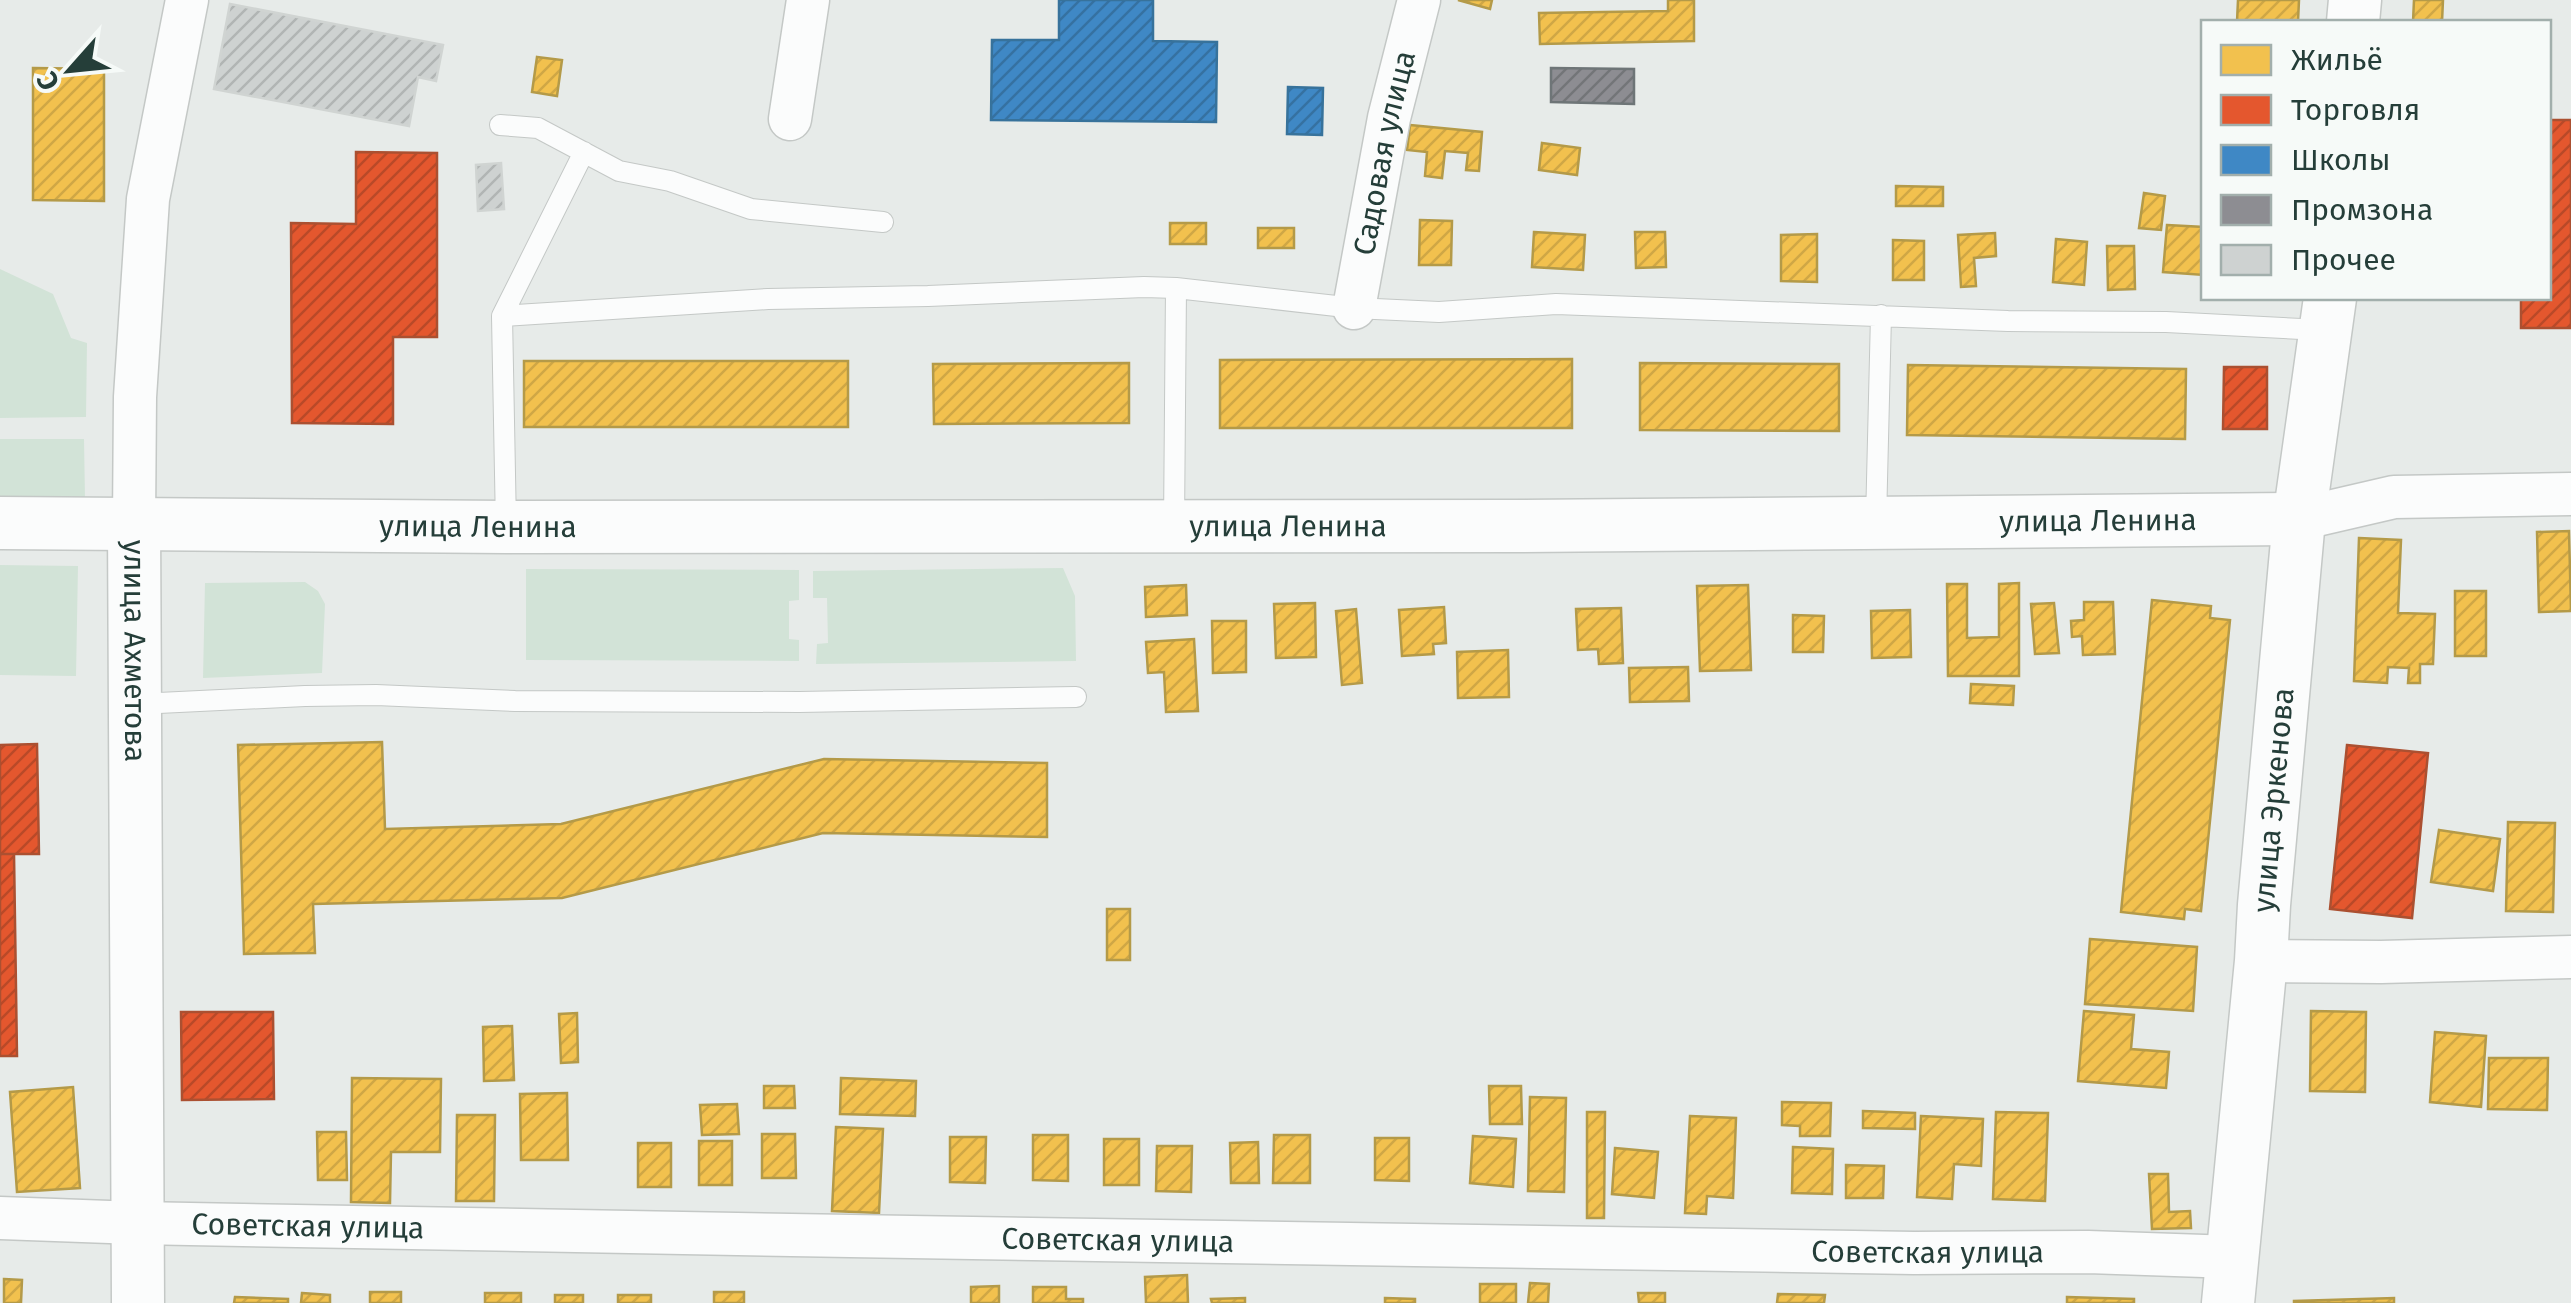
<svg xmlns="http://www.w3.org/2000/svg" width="2571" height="1303" font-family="'Fira Sans',sans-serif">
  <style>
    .green { fill: #d2e3d7 }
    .homes { fill: url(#homes-hatch); stroke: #b49a48; stroke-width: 2.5 }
    .shops { fill: url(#shops-hatch); stroke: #ab5031; stroke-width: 2.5 }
    .schools { fill: url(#schools-hatch); stroke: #37729b; stroke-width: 2.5 }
    .industry { fill: url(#industry-hatch); stroke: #6e7577; stroke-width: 2.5 }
    .building { fill: url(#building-hatch); stroke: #d0d4d2; stroke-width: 2.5 }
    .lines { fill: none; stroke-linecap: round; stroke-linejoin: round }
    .service-casing { stroke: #c4c8c6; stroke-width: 22 }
    .minor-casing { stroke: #c4c8c6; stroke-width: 45 }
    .tertiary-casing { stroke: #c4c8c6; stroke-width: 55 }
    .service { stroke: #fbfcfc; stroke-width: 20 }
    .minor { stroke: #fbfcfc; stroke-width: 42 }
    .tertiary { stroke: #fbfcfc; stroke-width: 52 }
    .labels { text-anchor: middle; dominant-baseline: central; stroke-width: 10; stroke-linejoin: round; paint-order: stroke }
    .street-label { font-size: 30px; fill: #253e39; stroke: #f6faf8 }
  </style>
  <defs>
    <pattern id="homes-hatch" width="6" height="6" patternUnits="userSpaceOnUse" patternTransform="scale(2.5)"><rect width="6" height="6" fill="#f2c14e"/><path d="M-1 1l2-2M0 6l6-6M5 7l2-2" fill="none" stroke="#cfa745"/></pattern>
    <pattern id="shops-hatch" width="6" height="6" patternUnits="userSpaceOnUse" patternTransform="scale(2.5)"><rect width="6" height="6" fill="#e4572e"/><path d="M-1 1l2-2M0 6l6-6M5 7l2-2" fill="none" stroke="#b94928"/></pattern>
    <pattern id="schools-hatch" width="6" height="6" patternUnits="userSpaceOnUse" patternTransform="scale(2.5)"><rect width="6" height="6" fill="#3f88c5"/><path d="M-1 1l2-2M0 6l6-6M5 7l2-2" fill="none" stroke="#3571a1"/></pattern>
    <pattern id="industry-hatch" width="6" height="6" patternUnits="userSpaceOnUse" patternTransform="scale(2.5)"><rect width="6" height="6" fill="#8d8d92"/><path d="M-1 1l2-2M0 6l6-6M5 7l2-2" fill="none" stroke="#737578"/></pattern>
    <pattern id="building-hatch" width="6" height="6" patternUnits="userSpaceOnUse" patternTransform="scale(2.5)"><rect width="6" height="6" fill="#ced2d1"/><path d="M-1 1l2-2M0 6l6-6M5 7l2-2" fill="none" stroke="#b1b5b4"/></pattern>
  </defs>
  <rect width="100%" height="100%" fill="#e7ebe9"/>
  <!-- green -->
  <path class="green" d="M0,269L53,294L71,338L87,343L86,417L0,418Z
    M0,439H84L85,499H0Z
    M0,565L78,566L76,676L0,675Z
    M1063,568L1075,596L1076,661L816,664L817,644L828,643L827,598H813V571Z
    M526,569L799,570V600L789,601V639L799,640V661L526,660Z
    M305,582L318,591L325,604L322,673L203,678L205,583Z"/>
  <!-- homes -->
  <path class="homes" d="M1458,0H1492L1490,9Z
    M1668,0H1694V41L1540,44L1539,13L1668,11Z
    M2238,0H2299L2298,22H2237Z
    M2414,0H2443L2442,22H2413Z
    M537,57L562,60L557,96L532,92Z
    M33,68L104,69V201L33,200Z
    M1410,125L1482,132L1479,171L1466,170L1468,153L1445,151L1442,178L1425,176L1427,152L1407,150Z
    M1542,143L1580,148L1577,175L1539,170Z
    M1896,186L1943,187V206H1896Z
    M2144,193L2165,196L2161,230L2139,228Z
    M1420,220L1452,221L1451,265H1419Z
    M1170,223H1206V244H1170Z
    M2167,225L2204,227V275L2163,272Z
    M1258,228H1294V248H1258Z
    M1534,232L1585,235L1583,270L1532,267Z
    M1635,232H1665L1666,267L1636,268Z
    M1995,233L1996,256L1974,258L1976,286L1961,287L1958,235Z
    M1817,234V282L1781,281V235Z
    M2056,239L2087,242L2084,285L2053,282Z
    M1893,240L1924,241V280H1893Z
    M2107,246H2134L2135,289L2108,290Z
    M1572,359V428H1220V360Z
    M524,361H848V427H524Z
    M1129,363V423L934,424L933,364Z
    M1640,363L1839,364V431L1640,430Z
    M1908,365L2186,369L2185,439L1907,435Z
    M2569,531L2571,611L2539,612L2537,532Z
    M2359,538L2401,540L2398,613L2435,614L2433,664H2420V683H2408L2409,668L2388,667L2387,683L2354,681Z
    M2019,583V676H1948L1947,584H1967V638L1999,637V584Z
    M1186,585L1187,615L1146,617L1145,587Z
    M1748,585L1751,670L1700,671L1697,586Z
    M2455,591H2486V656H2455Z
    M2152,600L2211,606L2210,618L2230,620L2201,911L2185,909L2184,919L2121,912Z
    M2084,602H2113L2115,654L2083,655L2082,636L2072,637L2071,621L2084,620Z
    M1315,603L1316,657L1276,658L1274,604Z
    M2054,603L2059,653L2035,654L2031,604Z
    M1444,607L1446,643L1433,644L1434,654L1402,656L1399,610Z
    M1621,608L1623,663L1599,664L1598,649L1578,650L1576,609Z
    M1356,609L1362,683L1342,685L1336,611Z
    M1910,610L1911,657L1872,658L1871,611Z
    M1793,615L1824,616L1823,652H1793Z
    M1212,621H1246V672L1213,673Z
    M1194,639L1198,711L1166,712L1164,672L1148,673L1146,642Z
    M1508,650L1509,697L1458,698L1457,652Z
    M1688,667L1689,701L1630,702L1629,668Z
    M1971,684L2014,686L2013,705L1970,703Z
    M382,742L385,829L561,824L824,759L1047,763V837L823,833L562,898L313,904L315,953L244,954L238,745Z
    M2508,822L2555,823L2553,912L2506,911Z
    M2439,830L2500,839L2493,891L2431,882Z
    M1107,909H1130V960H1107Z
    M2090,939L2197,947L2193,1011L2085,1004Z
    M2084,1011L2134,1015L2131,1049L2169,1052L2166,1088L2078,1081Z
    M2311,1011L2366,1012L2365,1092L2310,1091Z
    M577,1013L578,1062L561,1063L559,1014Z
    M512,1026L514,1080L484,1081L483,1027Z
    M2435,1032L2486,1036L2481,1107L2430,1102Z
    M2489,1058H2548L2547,1110L2488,1109Z
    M352,1078L441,1079L440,1152H391L390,1203L351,1202Z
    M841,1078L916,1081L915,1116L840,1114Z
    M764,1086H794L795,1108H764Z
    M1489,1086H1521L1522,1124H1490Z
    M73,1087L80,1188L17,1192L10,1092Z
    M567,1093L568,1160H521L520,1094Z
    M1530,1097L1566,1098L1564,1192L1528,1191Z
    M1782,1102L1831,1103L1830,1136H1800V1126L1782,1125Z
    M737,1104L739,1134L702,1135L700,1105Z
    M1863,1111L1915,1113V1129L1863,1128Z
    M1587,1112H1605L1604,1218H1587Z
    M1996,1112L2048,1113L2045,1201L1993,1199Z
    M457,1115H495L494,1201H456Z
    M1690,1116L1736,1118L1733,1198L1707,1196L1706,1214L1685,1213Z
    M1921,1116L1983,1119L1981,1166L1954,1164L1952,1199L1917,1197Z
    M836,1127L883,1129L879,1213L832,1211Z
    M317,1132H346L347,1180H318Z
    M762,1134H795L796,1178H762Z
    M1033,1135H1068V1181L1033,1180Z
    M1274,1135H1310V1183H1273Z
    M1473,1136L1516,1139L1513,1187L1470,1183Z
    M950,1137H986L985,1183L950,1182Z
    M1375,1138H1409V1181L1375,1180Z
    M1104,1139H1139V1185H1104Z
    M699,1141H732V1185H699Z
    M1258,1142L1259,1183H1231L1230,1143Z
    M638,1143H671V1187H638Z
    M1157,1146H1192L1191,1192L1156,1191Z
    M1793,1147L1833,1149L1832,1194L1792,1193Z
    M1615,1148L1658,1152L1654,1198L1612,1194Z
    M1846,1165L1884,1166L1883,1198H1846Z
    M2149,1174H2168L2169,1212L2190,1211L2191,1228L2152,1229Z
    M1187,1275L1188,1303H1146L1145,1277Z
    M4,1279L22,1280L21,1303H4Z
    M1530,1283L1549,1284L1548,1303H1528Z
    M1480,1284H1516V1303H1480Z
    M999,1286V1303H971V1287Z
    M1033,1287H1066V1299H1083V1303H1033Z
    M370,1292H401V1303H370Z
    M714,1292H744V1303H714Z
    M302,1293L330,1295V1303H301Z
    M485,1293H521V1303H485Z
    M1638,1293H1665V1303H1639Z
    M1778,1294L1825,1295L1824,1303H1777Z
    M555,1295H583V1303H555Z
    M618,1295H651V1303H618Z
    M235,1297L288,1299V1303H234Z
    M2067,1297L2134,1299V1303H2067Z
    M1245,1298V1303H1212L1211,1299Z
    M1385,1298L1415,1299V1303H1385Z
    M2394,1298V1303H2294V1301Z"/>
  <!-- shops -->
  <path class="shops" d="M2548,120H2571V328H2521V298H2548Z
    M356,152L437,153V337H393V424L292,423L291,223L356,224Z
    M2224,367H2267V429H2223Z
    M37,744L39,854H0V745Z
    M2347,745L2428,753L2412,918L2330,909Z
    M0,854H14L17,1056H0Z
    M181,1012H273L274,1099L182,1100Z"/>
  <!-- schools -->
  <path class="schools" d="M1059,0H1153V41L1217,42L1216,122L991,120L992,40H1059Z
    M1288,87L1323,88L1322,135L1287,134Z"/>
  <!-- industry -->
  <path class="industry" d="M1551,68L1634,69V104L1551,102Z"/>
  <!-- building -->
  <path class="building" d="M230,4L443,45L436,81L418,77L409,126L214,89Z
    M501,163L504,209L478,211L476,165Z"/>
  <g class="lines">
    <defs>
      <path id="service" d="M500,125L538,128L619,171L670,181L751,209L883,222
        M502,316L768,299L928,296L1144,287L1176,288L1354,308L1439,312L1556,304L2008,321L2166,322L2322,330
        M1876,522L1881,315
        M506,526L502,316L584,152
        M1174,526L1176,288
        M138,704L305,696L376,695L515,701L799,702L1076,697"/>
      <g id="minor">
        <path d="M790,119L808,0"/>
        <path id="s1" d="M1354,308L1389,118L1419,0"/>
        <path d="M2299,519L2394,497L2571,494"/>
        <path d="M134,523L135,397L148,199L187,0"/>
        <path d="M2261,961L2381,962L2571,957"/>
        <path id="s2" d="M0,1218L137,1223L850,1236L1914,1253L2088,1252L2233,1257"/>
      </g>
      <g id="tertiary">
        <path d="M2353,22L2355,0"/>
        <path id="s3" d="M0,523L506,527L1522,526L2299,519"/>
        <path id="s4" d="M134,523L138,1303"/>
        <path id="s5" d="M2228,1303L2261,961L2264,905L2299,519L2330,298"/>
      </g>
    </defs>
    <!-- service casing -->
    <use href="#service" class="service-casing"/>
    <!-- minor casing -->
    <use href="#minor" class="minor-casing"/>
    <!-- tertiary casing -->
    <use href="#tertiary" class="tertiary-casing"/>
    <!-- service -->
    <use href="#service" class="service"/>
    <!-- minor -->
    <use href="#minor" class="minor"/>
    <!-- tertiary -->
    <use href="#tertiary" class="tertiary"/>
  </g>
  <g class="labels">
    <!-- street labels -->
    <g class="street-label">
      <text stroke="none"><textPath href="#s1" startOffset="158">Садовая улица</textPath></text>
      <text stroke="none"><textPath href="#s3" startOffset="2098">улица Ленина</textPath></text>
      <text stroke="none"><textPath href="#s3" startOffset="478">улица Ленина</textPath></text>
      <text stroke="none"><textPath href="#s3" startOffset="1288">улица Ленина</textPath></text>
      <text stroke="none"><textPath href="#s4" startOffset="128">улица Ахметова</textPath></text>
      <text stroke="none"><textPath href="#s5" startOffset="505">улица Эркенова</textPath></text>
      <text stroke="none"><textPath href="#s2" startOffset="308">Советская улица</textPath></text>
      <text stroke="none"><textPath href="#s2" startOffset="1118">Советская улица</textPath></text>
      <text stroke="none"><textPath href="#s2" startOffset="1928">Советская улица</textPath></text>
    </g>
  </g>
  <!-- legend -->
  <rect x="2201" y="20" width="350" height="280" fill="#f6faf8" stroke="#a2afac" stroke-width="2.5"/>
  <rect x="2221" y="45" width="50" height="30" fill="#f2c14e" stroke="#a2afac" stroke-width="2.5"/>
  <text x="2291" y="70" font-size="30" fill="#253e39">Жильё</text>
  <rect x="2221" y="95" width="50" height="30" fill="#e4572e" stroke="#a2afac" stroke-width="2.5"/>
  <text x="2291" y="120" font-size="30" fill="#253e39">Торговля</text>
  <rect x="2221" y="145" width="50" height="30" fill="#3f88c5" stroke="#a2afac" stroke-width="2.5"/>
  <text x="2291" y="170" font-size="30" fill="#253e39">Школы</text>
  <rect x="2221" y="195" width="50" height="30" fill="#8d8d92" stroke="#a2afac" stroke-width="2.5"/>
  <text x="2291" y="220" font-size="30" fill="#253e39">Промзона</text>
  <rect x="2221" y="245" width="50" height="30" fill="#ced2d1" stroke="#a2afac" stroke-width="2.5"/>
  <text x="2291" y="270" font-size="30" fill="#253e39">Прочее</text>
  <!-- north arrow -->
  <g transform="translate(70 70) rotate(243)" stroke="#f6faf8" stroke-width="8" paint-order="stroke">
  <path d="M0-8L18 38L0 25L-18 38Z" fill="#253e39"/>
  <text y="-15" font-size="28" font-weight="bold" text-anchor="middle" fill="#253e39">С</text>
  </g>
</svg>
